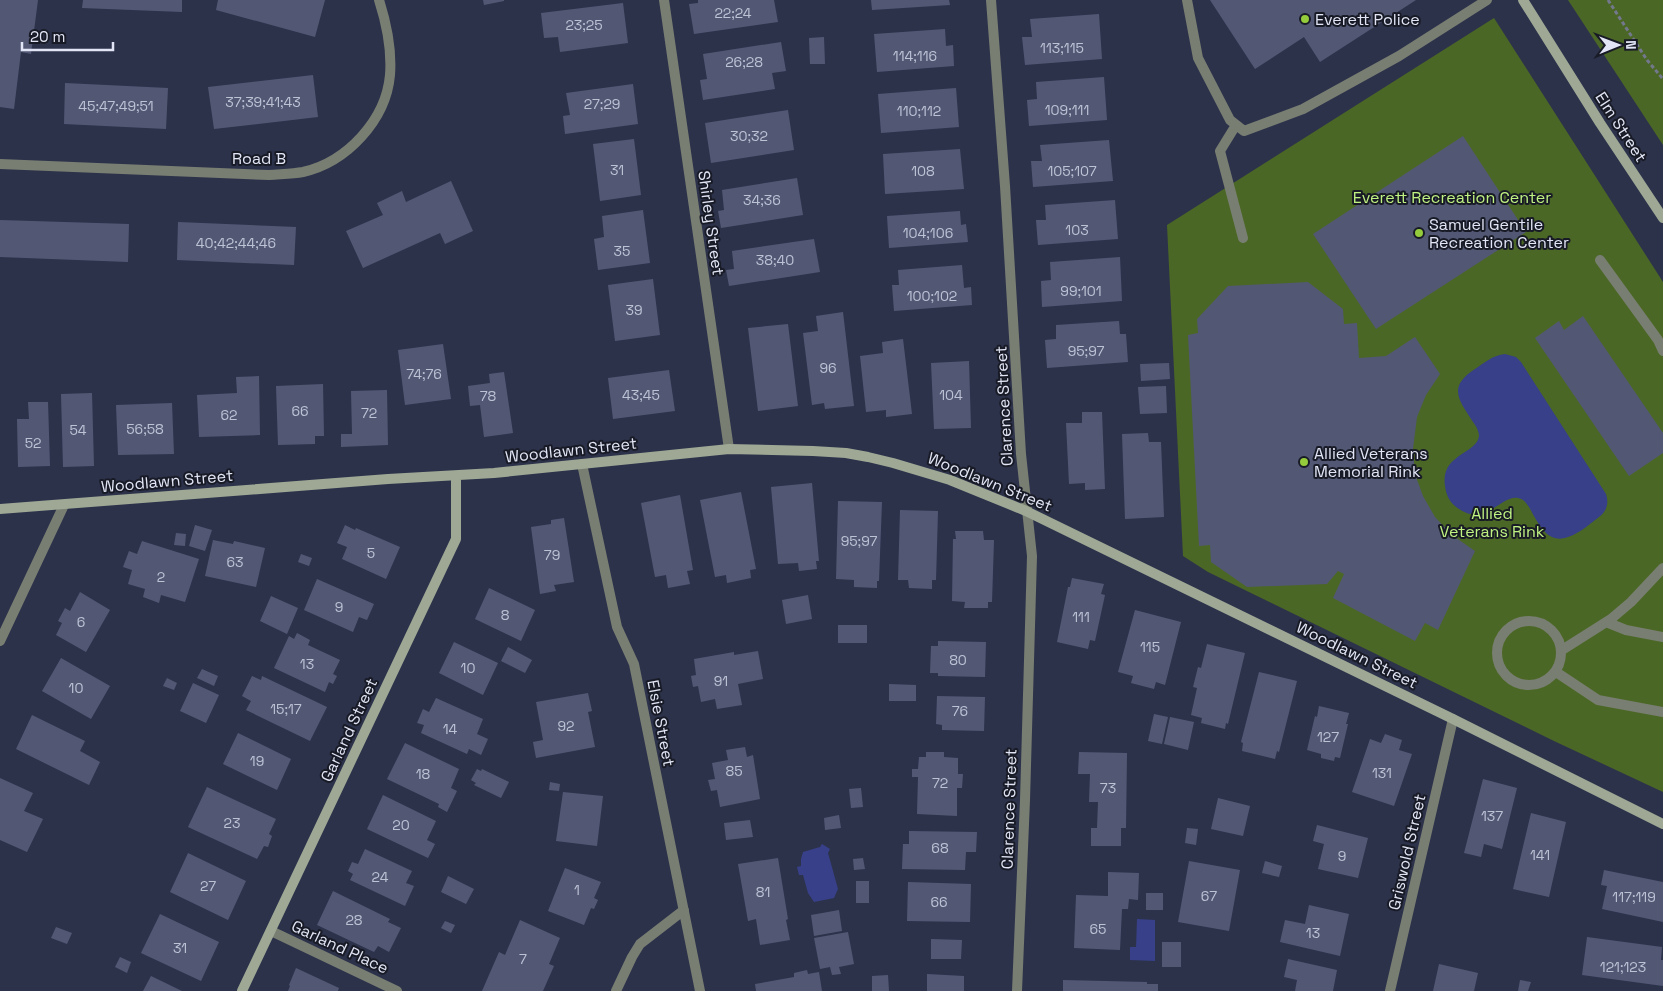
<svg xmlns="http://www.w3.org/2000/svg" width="1663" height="991" font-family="'Space Grotesk',sans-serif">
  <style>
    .green { fill: #4b6725 }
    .water { fill: #374089 }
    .building { fill: #525874 }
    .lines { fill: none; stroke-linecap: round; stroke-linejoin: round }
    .path { stroke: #73788d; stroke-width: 3; stroke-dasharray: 4 2.5; stroke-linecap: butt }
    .lane { stroke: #787e71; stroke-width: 10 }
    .street { stroke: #787e71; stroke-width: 10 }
    .secondary { stroke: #9ea894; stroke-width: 10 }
    .poi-dot { fill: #94cc3c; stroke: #181b26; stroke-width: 2 }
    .labels { text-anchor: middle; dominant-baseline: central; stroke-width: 4; stroke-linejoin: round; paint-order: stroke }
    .number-label { font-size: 14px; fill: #bdc2d5 }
    .poi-label { font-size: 16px; fill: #e1e5f5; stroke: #181b26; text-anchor: start }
    .street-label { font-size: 16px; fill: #e1e5f5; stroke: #181b26 }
    .park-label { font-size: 16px; fill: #c0f282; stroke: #181b26 }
  </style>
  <rect width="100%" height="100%" fill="#2d324b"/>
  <!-- green -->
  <path class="green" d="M1568,0H1663V145Z
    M1494,18L1663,282V792L1554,741L1208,572L1183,556L1167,225Z"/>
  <!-- water -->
  <path class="water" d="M1505,354L1516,357L1521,362L1606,494C1609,503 1607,511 1599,517C1586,527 1562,549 1546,533C1539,526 1534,516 1529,507C1526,503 1524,499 1518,498C1500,495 1484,530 1455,506C1449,501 1446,494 1445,486C1440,454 1477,454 1479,436C1479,431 1476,426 1473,422C1459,400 1447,387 1475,369C1484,363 1493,355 1505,354Z
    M822,844L830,849L828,853L838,889L834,898L814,902L808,893L803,875H799L797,867L801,866V859L803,852L820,847Z
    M1137,919L1155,920V961L1130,960V947H1136Z"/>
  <!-- building -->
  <path class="building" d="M0,0H38L31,54L21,52L14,109L0,107Z
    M83,0H182V12L82,8Z
    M218,0H325L315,37L216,10Z
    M483,0H504V1L484,5Z
    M698,0H774L778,22L694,34L689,4L698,3Z
    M871,0H949L950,5L872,10Z
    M1210,0H1416L1320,62L1304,37L1255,69Z
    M623,3L628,43L560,52L558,37L544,38L541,13Z
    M1099,14L1102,59L1025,65L1022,37H1032L1030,19Z
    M945,29L946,46L953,45L954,66L877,72L874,34Z
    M824,37L825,64H810L809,38Z
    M781,42L786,71L772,73L775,89L703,100L700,80L707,79L703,54Z
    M313,75L318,117L214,129L208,87Z
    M1104,77L1107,120L1029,126L1027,100L1037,99L1036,82Z
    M65,83L168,88L166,129L64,124Z
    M633,84L638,124L565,134L563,116L570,115L566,93Z
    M956,88L959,127L881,133L878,94Z
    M788,110L794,150L711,163L705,123Z
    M1463,136L1526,232L1376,329L1313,234Z
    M634,139L641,195L600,201L593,144Z
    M1109,140L1113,181L1033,187L1031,161H1042L1040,145Z
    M960,149L964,189L885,194L883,154Z
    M797,178L803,215L721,228L718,211L724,210L722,190Z
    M451,181L473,231L445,244L440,233L363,268L346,231L383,215L377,203L402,191L406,202Z
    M1115,200L1118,239L1038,245L1036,220H1046L1045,205Z
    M643,210L650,263L598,270L594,239L604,237L602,216Z
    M960,211L961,225L966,224L968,242L889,248L887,216Z
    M0,220L129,224L128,262L0,257Z
    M178,222L296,227L294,265L177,260Z
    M814,239L820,272L729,286L726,270L734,269L732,251Z
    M1120,257L1122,301L1042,307L1041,281L1051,280L1050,262Z
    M962,265L964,288L971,287L972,305L894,311L892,285H899L898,270Z
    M653,279L660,335L615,341L608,285Z
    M1308,282L1343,309L1344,324L1357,323L1359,358L1386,356L1415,337L1440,374L1426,395L1417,417L1413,449L1415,474L1423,496L1435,517L1452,535L1475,551L1438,630L1425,623L1415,641L1333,598L1344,574L1338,571L1327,584L1247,587L1211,562L1210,545L1199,546L1188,335L1198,333L1197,319L1228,286Z
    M843,312L854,406L825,409L824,403L812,405L803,333L818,331L816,316Z
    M1583,316L1663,433V453L1629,476L1535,338L1559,321L1564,330Z
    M1119,321L1120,334H1126L1128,362L1047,368L1045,340L1056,339V325Z
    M788,324L798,406L758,411L748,328Z
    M903,339L912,414L886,417V410L866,412L860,356L883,353L882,342Z
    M443,344L451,399L405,405L398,350Z
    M969,361L971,428L934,429L931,363Z
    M1169,363L1170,379L1141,381L1140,364Z
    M669,370L675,411L613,419L608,378Z
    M504,372L513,433L484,437L480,405L470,406L468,386L490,383L489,374Z
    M259,376L260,435L199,437L197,395L237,393L236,377Z
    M323,384L324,436H315V444L278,445L276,386Z
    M1166,386L1167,413L1140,414L1138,387Z
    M387,390L388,445L341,447V434H352L351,391Z
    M92,393L94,466L63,467L61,394Z
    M28,402H48L50,466L18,467L17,419H29Z
    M172,403L174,454L118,455L116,405Z
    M1082,412H1102L1105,489L1085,490V483L1069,484L1066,423H1082Z
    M1148,433L1149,442H1161L1164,517L1125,519L1122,434Z
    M812,483L819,561H816L817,569L799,571L798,563L778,564L771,487Z
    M741,492L756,569L750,570L751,578L727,583L726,575L715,577L700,500Z
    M680,495L693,570L687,571L690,584L668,588L666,575L655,577L641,503Z
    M838,501L882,502L879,581H877V588L854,587V580L836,579Z
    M900,510L938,511L936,580H932V589L909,588L908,580H898Z
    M564,518L574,582L554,585L556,591L540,594L531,527L551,524V520Z
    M195,525L212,530L205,551L189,546Z
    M345,525L355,530L356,528L400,547L386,579L342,559L347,547L337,543Z
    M955,531H983L984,540H994L992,602H988V608H964L965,602L952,601L953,539H956Z
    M176,533L186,534L185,546L174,545Z
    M213,540L233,544L234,541L265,548L256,587L205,576Z
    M142,541L199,559L185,602L161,595L159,603L143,597L145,589L128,584L132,570L123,567L129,551L137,554Z
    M301,554L312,558L309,566L298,562Z
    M1072,578L1104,584L1101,594L1105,595L1095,641L1090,640L1088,649L1057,642L1068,587H1070Z
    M317,579L374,604L367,620L359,617L353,632L304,610Z
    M489,588L535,610L521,641L475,619Z
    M80,592L110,610L86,652L56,635L62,623L58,621L65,608L70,611Z
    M808,595L812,619L786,624L782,600Z
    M271,596L298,608L287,634L260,621Z
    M1135,610L1181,622L1165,685L1156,682L1154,689L1131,683L1133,676L1118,672Z
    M838,625H867V643H838Z
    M297,633L310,640L308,645L340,660L333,674L337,676L333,684L329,682L325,692L274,668L289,636L294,639Z
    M938,641L986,642L985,677L938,676V673H930L931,646H938Z
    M454,642L498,663L483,695L439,673Z
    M1207,644L1245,653L1228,724L1226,723L1225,729L1201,723L1202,718L1191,715L1197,688L1193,687L1198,667L1201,668Z
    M508,647L532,660L525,673L501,661Z
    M758,651L763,679L738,684L742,705L717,709L715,699L701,702L698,686L693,687L691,676L696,675L694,659L734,652V655Z
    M61,658L110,686L91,719L42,691Z
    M202,669L218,676L214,686L197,678Z
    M1259,672L1297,681L1279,752L1277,751L1275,759L1242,751L1243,743L1241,742Z
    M252,676L261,680L262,676L327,707L310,741L246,710L251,701L242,696Z
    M167,678L177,683L174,690L163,686Z
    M193,683L219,695L206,723L180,711Z
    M889,684L916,685V701H889Z
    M588,693L592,711L588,712L595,747L536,758L533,742L543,740L536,702Z
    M937,696L985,697L984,731L942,730V725L936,724Z
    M436,698L483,719L477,734L488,739L481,755L469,749L467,754L421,733L424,725L417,723L423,709L429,712Z
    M1319,706L1349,713L1346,724H1348L1340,758L1335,757L1334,761L1321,758V754L1307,750L1315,716L1317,717Z
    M1154,714L1168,717L1162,744L1148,741Z
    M32,715L85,741L80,751L100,762L89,785L16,749Z
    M1170,717L1194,722L1188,750L1164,744Z
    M238,733L291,759L277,790L223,764Z
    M1385,734L1402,740L1399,750L1412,754L1394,806L1352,792L1370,739L1381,743Z
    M405,743L459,769L451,788L457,791L447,812L438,807L439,804L387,779Z
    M745,747L747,757L753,755L760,799L720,807L717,790L711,791L708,780L715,779L712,763L728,760L726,750Z
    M926,752H944V757L958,758V774H963L962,788H957V816L917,814L918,777H912V769H918L919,757H926Z
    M1079,752L1127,753L1126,828H1121V846H1091V828H1097L1098,802H1089L1090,774H1078Z
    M477,769L481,771L482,769L509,782L501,798L474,785L476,783L471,780Z
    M0,778L33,793L24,811L43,819L27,852L0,840Z
    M1483,779L1517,788L1502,849L1484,844L1481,857L1464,853Z
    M550,782L560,784L559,791L549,790Z
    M207,787L276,819L269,834L272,836L268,847L264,846L257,859L188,827Z
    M861,788L863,807L851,808L849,789Z
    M563,792L603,796L597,846L556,841Z
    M383,795L436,821L427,840L435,844L428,858L367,829Z
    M1218,798L1250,806L1243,836L1211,829Z
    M1531,813L1566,822L1549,897L1513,889Z
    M839,815L841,828L825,830L824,818Z
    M750,820L753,837L726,840L724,823Z
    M1317,825L1368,838L1358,878L1318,869L1324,844L1313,841Z
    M1187,828L1198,829L1196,845L1185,843Z
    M909,831L977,832L976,852H966L965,870L902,869L903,844H909Z
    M365,849L412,871L406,883L414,886L405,906L350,880L353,874L348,871L352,862L358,864Z
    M188,853L246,881L228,920L170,892Z
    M778,858L788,919L786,920L790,940L760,945L756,919L748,921L738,864Z
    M863,858L865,869L854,870L853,859Z
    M1189,861L1240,870L1229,931L1178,922Z
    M1265,861L1282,866L1279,877L1262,873Z
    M565,868L601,882L594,898L598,900L594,909L591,908L584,925L548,911Z
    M1604,870L1663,882V922L1602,909L1607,886L1601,885Z
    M1108,872L1139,873L1138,900L1129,899L1128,909H1122L1120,950L1074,948L1076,895L1108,896Z
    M448,876L474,889L466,904L441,892Z
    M856,881H869V903H856Z
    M908,882L971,884L970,922L907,921Z
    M333,891L390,919L388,922L401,928L389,952L378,946L374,952L317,925Z
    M1146,893H1163V910H1146Z
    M1309,905L1349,914L1340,956L1280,942L1285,920L1305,924Z
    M839,910L842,931L814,936L811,915Z
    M160,914L219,942L201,981L141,953Z
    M520,920L560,938L549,964L554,966L543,991H482L499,952L505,955Z
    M445,921L455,925L451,933L441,928Z
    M56,927L72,933L67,944L51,938Z
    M848,932L854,964L839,967L841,974L832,975L830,967L820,969L814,938Z
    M1587,937L1662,947L1661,960H1663V986L1582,975Z
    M931,939L962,940L961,959H931Z
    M1162,942H1181V967H1162Z
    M120,957L131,962L127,973L115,967Z
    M1288,959L1337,970L1333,991H1295L1297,980L1284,977Z
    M1439,964L1478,973L1474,991H1433Z
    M296,968L339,988L338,991H288L290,986L289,985Z
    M807,970L808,974L819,972L822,991H756L755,984L794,977V973Z
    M927,974L964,976V991H927Z
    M888,975L889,991H872V976Z
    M151,976L182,991H143Z
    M1063,980L1147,982V984H1158V991H1063Z
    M1520,980L1531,982L1528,991H1518Z"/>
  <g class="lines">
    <!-- path -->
    <path class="path" d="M1608,0L1647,60L1663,79"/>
    <!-- lane -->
    <path class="lane" d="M1187,0L1198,58L1230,120L1244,131L1303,109L1399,56L1487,0
      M1236,125L1220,151L1243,238
      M1600,260L1658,340L1663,351
      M1497 653a32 32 0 1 1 64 0a32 32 0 1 1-64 0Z
      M1606,622L1626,630L1663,637
      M1562,650L1611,619L1631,602L1663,568
      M1556,672L1598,700L1663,712"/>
    <!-- street -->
    <path class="street" d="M664,0L729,449
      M991,0L1005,186L1021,454L1032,556L1025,800L1017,991
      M0,164L269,175C280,174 292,174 303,172C347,162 386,120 390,75C392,49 387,25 379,0
      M582,464L617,627L634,664L700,991
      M0,641L64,505
      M271,931L397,991
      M616,991L632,957L640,944L684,910
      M1390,991L1453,719"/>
    <!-- secondary -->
    <path class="secondary" d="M1523,0L1600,123L1663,218
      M0,509L388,479L494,473L729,449L813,451L846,453L868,457L893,463L950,480L1026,511L1453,719L1663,824
      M242,991L456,539V476"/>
  </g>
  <!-- markers -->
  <g class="poi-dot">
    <circle cx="1305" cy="19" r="5"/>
    <circle cx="1419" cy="233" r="5"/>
    <circle cx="1304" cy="462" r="5"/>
  </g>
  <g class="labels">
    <!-- number labels -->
    <g class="number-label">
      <text x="733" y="13">22;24</text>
      <text x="584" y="25">23;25</text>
      <text x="1062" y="48">113;115</text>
      <text x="915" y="56">114;116</text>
      <text x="744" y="62">26;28</text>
      <text x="263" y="102">37;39;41;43</text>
      <text x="602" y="104">27;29</text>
      <text x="116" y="106">45;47;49;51</text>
      <text x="1067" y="110">109;111</text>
      <text x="919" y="111">110;112</text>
      <text x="749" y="136">30;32</text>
      <text x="617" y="170">31</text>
      <text x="923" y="171">108</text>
      <text x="1072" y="171">105;107</text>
      <text x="762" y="200">34;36</text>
      <text x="1077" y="230">103</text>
      <text x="928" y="233">104;106</text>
      <text x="236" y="243">40;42;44;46</text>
      <text x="622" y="251">35</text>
      <text x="775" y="260">38;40</text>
      <text x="1081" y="291">99;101</text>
      <text x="932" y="296">100;102</text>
      <text x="634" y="310">39</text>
      <text x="1086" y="351">95;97</text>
      <text x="828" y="368">96</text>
      <text x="424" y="374">74;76</text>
      <text x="641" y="395">43;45</text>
      <text x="951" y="395">104</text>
      <text x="488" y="396">78</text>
      <text x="300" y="411">66</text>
      <text x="369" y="413">72</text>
      <text x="229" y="415">62</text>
      <text x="145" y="429">56;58</text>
      <text x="78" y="430">54</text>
      <text x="33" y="443">52</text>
      <text x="859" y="541">95;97</text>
      <text x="371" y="553">5</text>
      <text x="552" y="555">79</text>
      <text x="235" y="562">63</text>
      <text x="161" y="577">2</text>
      <text x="339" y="607">9</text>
      <text x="505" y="615">8</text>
      <text x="1081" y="617">111</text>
      <text x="81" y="622">6</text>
      <text x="1150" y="647">115</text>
      <text x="958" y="660">80</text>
      <text x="307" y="664">13</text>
      <text x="468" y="668">10</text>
      <text x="721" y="681">91</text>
      <text x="76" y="688">10</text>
      <text x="286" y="709">15;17</text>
      <text x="960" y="711">76</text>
      <text x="566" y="726">92</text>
      <text x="450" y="729">14</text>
      <text x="1328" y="737">127</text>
      <text x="257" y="761">19</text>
      <text x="734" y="771">85</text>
      <text x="1382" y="773">131</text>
      <text x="423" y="774">18</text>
      <text x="940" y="783">72</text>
      <text x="1108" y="788">73</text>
      <text x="1492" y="816">137</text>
      <text x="232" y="823">23</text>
      <text x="401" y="825">20</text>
      <text x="940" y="848">68</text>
      <text x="1540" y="855">141</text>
      <text x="1342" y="856">9</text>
      <text x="380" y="877">24</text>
      <text x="208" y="886">27</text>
      <text x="577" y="890">1</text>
      <text x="763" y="892">81</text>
      <text x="1209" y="896">67</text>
      <text x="1634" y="897">117;119</text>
      <text x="939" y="902">66</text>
      <text x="354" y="920">28</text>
      <text x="1098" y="929">65</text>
      <text x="1313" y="933">13</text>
      <text x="180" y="948">31</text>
      <text x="523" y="959">7</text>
      <text x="1623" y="967">121;123</text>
    </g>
    <!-- poi labels -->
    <g class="poi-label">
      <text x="1315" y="19">Everett Police</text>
      <text x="1429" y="224">Samuel Gentile<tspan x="1429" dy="18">Recreation Center</tspan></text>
      <text x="1314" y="453">Allied Veterans<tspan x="1314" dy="18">Memorial Rink</tspan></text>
    </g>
    <!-- street labels -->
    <g class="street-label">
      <text transform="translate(1621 127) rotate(57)">Elm Street</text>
      <text x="259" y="158">Road B</text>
      <text transform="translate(711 223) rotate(82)">Shirley Street</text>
      <text transform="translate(1004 406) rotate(-93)">Clarence Street</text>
      <text transform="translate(571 450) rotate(-6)">Woodlawn Street</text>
      <text transform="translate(167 481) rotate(-5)">Woodlawn Street</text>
      <text transform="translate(990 482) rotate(22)">Woodlawn Street</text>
      <text transform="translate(1357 655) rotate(26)">Woodlawn Street</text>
      <text transform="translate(661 723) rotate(79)">Elsie Street</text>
      <text transform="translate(349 730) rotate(-65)">Garland Street</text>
      <text transform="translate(1009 809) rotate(-88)">Clarence Street</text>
      <text transform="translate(1407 852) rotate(-77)">Griswold Street</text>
      <text transform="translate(340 947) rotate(25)">Garland Place</text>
    </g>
    <!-- park labels -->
    <g class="park-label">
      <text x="1452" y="197">Everett Recreation Center</text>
      <text x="1492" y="513">Allied<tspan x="1492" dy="18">Veterans Rink</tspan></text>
    </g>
  </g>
  <!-- north arrow -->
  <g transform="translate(1618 45) rotate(89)" stroke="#181b26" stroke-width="4" paint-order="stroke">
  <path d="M0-4L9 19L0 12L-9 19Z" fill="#e1e5f5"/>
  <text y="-8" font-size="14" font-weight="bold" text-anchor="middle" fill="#e1e5f5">N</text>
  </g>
  <!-- scale -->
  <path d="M22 42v8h91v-8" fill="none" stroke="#e1e5f5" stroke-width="2.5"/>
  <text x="30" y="42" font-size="15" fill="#e1e5f5" stroke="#181b26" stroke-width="4" paint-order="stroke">20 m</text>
</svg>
